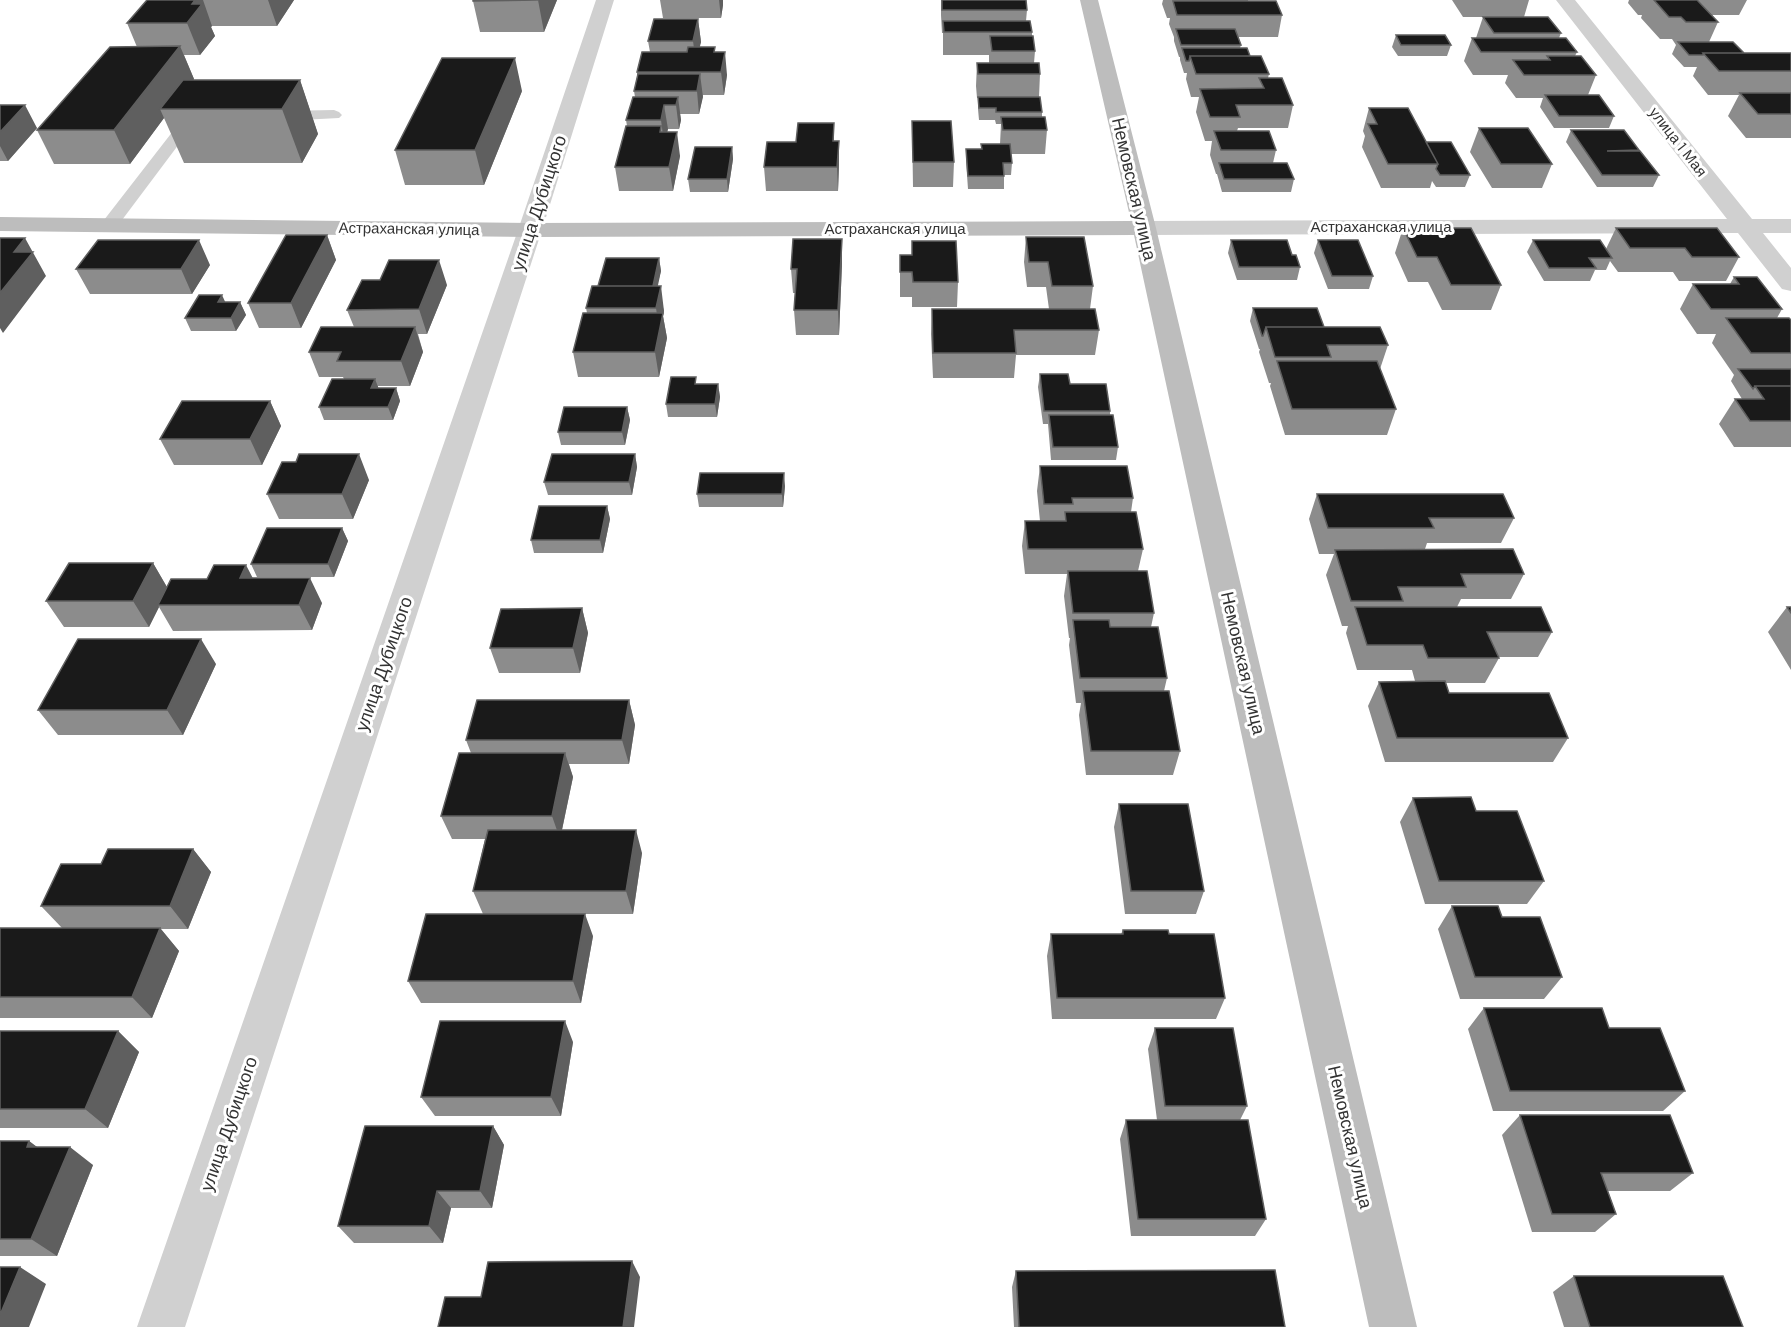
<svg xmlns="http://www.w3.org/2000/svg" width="1791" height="1327" font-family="'DM Sans',sans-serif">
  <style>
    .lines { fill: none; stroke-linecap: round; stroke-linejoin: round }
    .lane { fill: #d0d0d0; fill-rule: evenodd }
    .street { fill: #d0d0d0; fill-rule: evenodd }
    .secondary { fill: #bdbdbd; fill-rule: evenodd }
    .wall { fill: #8c8c8c }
    .shaded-wall { fill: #5f5f5f }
    .building { fill: #1a1a1a; stroke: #5f5f5f; stroke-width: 1.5 }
    .labels { text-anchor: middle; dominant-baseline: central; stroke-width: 6; stroke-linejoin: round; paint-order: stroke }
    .far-street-label { font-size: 15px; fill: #333; stroke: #fff }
    .street-label { font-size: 18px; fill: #333; stroke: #fff }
  </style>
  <rect width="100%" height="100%" fill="#fff"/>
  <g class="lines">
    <!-- lane -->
    <path class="lane" d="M334,110L339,112L342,115L339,118L281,121L273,116L281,111Z
      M195,111L203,116L197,120L116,228H104L102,224L104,220L187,113Z"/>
    <!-- street -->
    <path class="street" d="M596,0H614L542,230L185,1327H137L518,230Z
      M1556,0H1575L1752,219H1791V233H1763L1791,268V291L1782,289L1738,233L1144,235L1136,233L1132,228L1136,223L1144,221L1727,219Z"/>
    <!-- secondary -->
    <path class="secondary" d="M1080,0H1098L1156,228L1417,1327H1369L1134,235L530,237L0,231V217L530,223L1131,221Z"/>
  </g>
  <!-- wall -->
  <path class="wall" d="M147,0H294L277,26H212L211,27L215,36L200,55H184L194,79L193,80H300L318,134L302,163H184L164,118L130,164H54L37,130L137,47L127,23Z
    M557,0L544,32H480L473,1Z
    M660,0H723V5L721,18H663Z
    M941,0H1026L1027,10L1026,21L1032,32V36L1035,51L1034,63L1040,74L1039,97L1042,112V117L1047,130L1045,154H1011L1012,163L1011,175H1004V189H968L966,161V149H981V144H1000L1001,124H996L995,120H979L978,109V98H977L976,86L977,63H989V55H943V33H942L941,15Z
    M1163,0H1248V1L1282,15L1278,37H1238L1241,45L1240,48L1269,74L1268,78L1293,105L1288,128H1238L1237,131L1276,150L1273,163L1294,179L1291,192H1222L1217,174H1216L1210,155L1212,141H1205L1196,112L1199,97H1191L1186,79L1187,73H1184L1180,60V57H1179L1174,41V37L1169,24L1170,18H1167L1162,4Z
    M1452,0H1529L1524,17L1561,33L1559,38L1577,52L1575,56L1596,75L1588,95L1614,116L1609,128H1554L1540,107L1543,98H1516L1505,83L1508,75H1473L1464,61L1472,38H1476L1483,17H1463Z
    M1629,0H1747L1739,15H1712L1718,22L1709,42L1744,53H1791V138H1746L1728,116L1739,95H1708L1693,76L1697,67H1684L1672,54L1676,45L1672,39H1660L1641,18L1642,15H1638L1628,3Z
    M698,19L701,42L699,47L715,52L727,75L724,95H703L699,114H680L681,120L679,129H668L667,132L680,156L673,191H619L615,167L627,126L626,120L635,97L634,91L637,77V72L650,52L648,41Z
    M1396,35L1451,45L1447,56H1398L1392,47Z
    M522,91L484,185H405L395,150Z
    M0,105L37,128L8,161H0Z
    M1369,108L1426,142L1470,175L1465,187H1436L1432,181L1430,188H1381L1362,147L1365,136L1363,131Z
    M912,121L954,162L953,187H913Z
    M834,123V141H839V164L838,191H766L764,167L796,142Z
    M1479,128L1552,164L1542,188H1492L1470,152Z
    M1571,130L1639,150L1638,151L1659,175L1653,187H1597L1566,142Z
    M732,147L733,159L728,192H690L688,179Z
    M1403,228L1501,285L1491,310H1442L1428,282H1408L1395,253Z
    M1616,228L1739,257L1726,281H1679L1673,272H1618L1610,261L1606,270H1595L1590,281H1544L1527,252L1533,240L1606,249Z
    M327,235L336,260L301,328H259L248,303Z
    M1026,237L1093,286L1090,309L1099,330L1095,355H1016L1014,378H933L931,334L932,309H1049L1046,287H1027L1024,262Z
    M1231,240L1292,255L1300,267L1297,280H1237L1228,253Z
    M1318,240L1373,276L1369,289H1328L1314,253Z
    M900,255L958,282L957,307H912V297H900Z
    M659,258L661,271L657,286L664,311L663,316L667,338L659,377H578L573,352L587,313L586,308L598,286Z
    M842,264L839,335H796L794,310L795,293H793L791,269Z
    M210,265L192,294H90L76,269Z
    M1734,277L1782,309L1777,318L1791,320V447H1734L1719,424L1735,399H1742L1731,381L1734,375L1712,343L1716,334H1697L1680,309L1693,284H1730Z
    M447,285L427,334H418L423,352L410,386H378V388H396L400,401L393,420H324L319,407L344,379L343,377H319L309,352L354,327L347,310Z
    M225,302H240L246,315L236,331H191L185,318Z
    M1253,308L1388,345L1380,369L1396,409L1387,435H1285L1270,386L1271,383H1269L1259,352L1260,349H1259L1250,321Z
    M1040,374L1070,384L1110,411V415L1118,447L1116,460H1051L1048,424H1043L1038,387Z
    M697,384H718L720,397L717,417H668L666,404Z
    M270,401L281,426L262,465H174L160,439Z
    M627,407L630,420L625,445H561L558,432Z
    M635,454L637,467L632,495H548L544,482Z
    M296,462L369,480L353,519H279L267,494Z
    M1040,466L1133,498L1131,512L1143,549L1138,571L1154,613L1151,627L1167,678L1164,691L1180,751L1173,775H1086L1079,715L1081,703H1076L1069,645L1070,638H1069L1064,596L1067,574H1025L1022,546L1025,521H1040L1037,491Z
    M785,486L783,507H699L697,494Z
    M1317,494L1514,518L1501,543H1427L1425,549L1524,574L1511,599H1461L1457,607L1552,632L1538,657H1498L1499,658L1485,683H1446L1449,693L1568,738L1553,762H1385L1368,706L1379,682L1415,681L1412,670H1357L1346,633L1348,626H1342L1326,575L1334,554H1319L1309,519Z
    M607,506L610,519L603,553H534L531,540Z
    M342,528L348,541L334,577H257L251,564Z
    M153,563L167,587L252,578L322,603L312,630L173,631L159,607L149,627H64L46,601Z
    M1787,607H1791V670L1768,632Z
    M582,608L588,633L580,673H499L490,648Z
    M216,664L183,735H58L38,710Z
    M629,700L635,725L629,764H569L573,777L562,830L642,853L633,914H483L473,891L485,839H452L441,816L471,753L466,740Z
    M1413,798L1476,811L1544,881L1527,904H1425L1400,822Z
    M1119,804L1204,891L1196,914H1125L1114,827Z
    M193,849L211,872L188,929H161L179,951L152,1018H0V928H62L41,906L101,864Z
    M1452,906L1502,917L1562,977L1544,999H1460L1438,929Z
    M1123,930L1169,934L1225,998L1216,1019H1052L1047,956L1051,934H1121Z
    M593,936L581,1003H421L408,981Z
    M1484,1008L1609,1028L1685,1091L1663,1111H1493L1468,1029Z
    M1155,1028L1247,1106L1240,1120L1266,1219L1255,1236H1131L1120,1139L1126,1120H1157L1148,1049Z
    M0,1031H118L139,1052L108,1128H0Z
    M573,1042L561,1116H435L421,1097Z
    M1520,1115L1693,1173L1670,1191H1608L1616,1214L1595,1232H1532L1502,1135Z
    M493,1126L504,1145L492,1208H451L443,1243H354L338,1226Z
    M0,1141H29L37,1147L93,1165L57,1256H0Z
    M1016,1271L1285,1327H1014L1012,1287Z
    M1574,1276L1743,1327H1564L1553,1292Z"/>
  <!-- shaded-wall -->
  <path class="shaded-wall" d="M195,0H203L212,26L211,27L215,36L200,55L187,23L192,4Z
    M268,0H294L277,26Z
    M538,0H557L544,32Z
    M719,0H723V5L721,18Z
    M698,19L701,42L696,63L693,41Z
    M180,46L194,79L171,109H160L164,118L130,164L114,130Z
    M725,52L727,75L724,95L721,72Z
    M515,58L522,91L484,185L475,150Z
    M700,74L703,97L699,114L697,91Z
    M300,80L318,134L302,163L282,109Z
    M678,97L681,120L679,129L676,105Z
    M25,105L37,128L8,161L0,146V132Z
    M664,105L668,129L664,143L661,120Z
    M677,132L680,156L673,191L669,167Z
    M839,141V164L838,191L837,167Z
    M732,147L733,159L728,192L727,179Z
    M327,235L336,260L301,328L291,303Z
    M25,238L46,276L3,333L0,328V293L14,252Z
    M842,239V264L839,335L838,310Z
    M199,240L210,265L192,294L181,269Z
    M659,258L661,271L654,304L652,291Z
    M439,260L447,285L427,334L419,309Z
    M661,286L664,311L663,316L667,338L659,377L655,352L659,329L656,308Z
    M222,295L228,308L218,302Z
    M240,302L246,315L236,331L231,318Z
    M415,327L423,352L410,386L401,361Z
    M375,379L380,392L371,388Z
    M718,384L720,397L717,417L715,404Z
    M396,388L400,401L393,420L388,407Z
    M270,401L281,426L262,465L250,439Z
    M627,407L630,420L625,445L622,432Z
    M359,454L369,480L353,519L342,494Z
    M635,454L637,467L632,495L629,482Z
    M784,473L785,486L783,507L782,494Z
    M607,506L610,519L603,553L600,540Z
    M342,528L348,541L334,577L328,564Z
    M153,563L168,589L158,605L159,607L149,627L133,601Z
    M246,565L259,590L240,578Z
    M310,578L322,603L312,630L299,605Z
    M582,608L588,633L580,673L573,648Z
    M201,639L216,664L183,735L167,710Z
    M629,700L635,725L629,764L622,740Z
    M565,753L573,777L560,839L552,816Z
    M636,830L642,853L633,914L626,891Z
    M193,849L211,872L188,929L170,906Z
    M585,914L593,936L581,1003L573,981Z
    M160,928L179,951L152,1018L132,997Z
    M565,1021L573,1042L561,1116L551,1097Z
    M118,1031L139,1052L108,1128L85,1109Z
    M493,1126L504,1145L492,1208L480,1191Z
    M29,1141L54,1160L27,1147Z
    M70,1147L93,1165L57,1256L31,1239Z
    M437,1191L451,1208L443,1243L429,1226Z
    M632,1261L640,1277L634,1327H623Z
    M20,1267L46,1284L29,1327H0V1315Z"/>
  <!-- building -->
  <path class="building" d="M147,0H195L192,4H202L187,23H127Z
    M473,0H538L473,1Z
    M942,0H1026L1027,10H942Z
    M1654,0H1697L1718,22H1686L1681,17H1669Z
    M1173,1H1276L1282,15H1177Z
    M1483,17H1548L1561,33H1494Z
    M654,19H698L693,41H648Z
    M943,21H1030L1032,32H944Z
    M1176,29H1235L1241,45H1181Z
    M1396,35H1445L1451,45H1401Z
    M990,36H1033L1035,51H992Z
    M1472,38H1566L1577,52H1481Z
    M1678,42H1733L1744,53H1703V55H1689Z
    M180,46L114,130H37L110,47Z
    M688,47H715L714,52H725L721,72H637L642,52H687Z
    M1182,48H1247L1250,56H1190L1189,61H1186Z
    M1703,53H1791V71H1719Z
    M1190,56H1261L1269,74H1196Z
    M1547,56H1581L1596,75H1524L1513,60H1550Z
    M442,58H515L475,150H395Z
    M977,63H1039L1040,74H978Z
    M638,74H700L697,91H634Z
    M1259,78H1282L1293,105H1236L1240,117H1210L1200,89L1264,88Z
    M183,80H300L282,109H160Z
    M1740,93H1791V114H1758Z
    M1545,95H1599L1614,116H1559Z
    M633,97H678L676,105H664L661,120H626Z
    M978,97H1040L1042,112H996V108H979Z
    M0,105H25L0,132Z
    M1369,108H1408L1438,164H1388L1368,124H1377Z
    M1001,117H1045L1047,130H1003Z
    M912,121H951L954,162H913Z
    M798,123H834L833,141H839L837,167H764L767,142H796Z
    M626,126H661L660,132H677L669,167H615Z
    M1479,128H1528L1552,164H1501Z
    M1571,130H1624L1639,150L1607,151H1640L1659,175H1602Z
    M1214,131H1269L1276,150H1221Z
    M1426,142H1451L1470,175H1440L1436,169L1438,164Z
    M981,144H1010L1012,163H1003L1004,176H968L966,149H982Z
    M695,147H732L727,179H688Z
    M1219,163H1287L1294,179H1224Z
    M1403,228H1471L1501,285H1451L1437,257H1417Z
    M1616,228H1717L1739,257H1692L1685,248H1630Z
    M286,235H327L291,303H248Z
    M1026,237H1084L1093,286H1052L1048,262H1029Z
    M0,238H25L14,252H33L0,293Z
    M793,239H842L838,310H794L797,269H791Z
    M98,240H199L181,269H76Z
    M1231,240H1287L1292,255H1296L1300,267H1239Z
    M1318,240H1358L1373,276H1332Z
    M1533,240H1600L1612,258H1589L1596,268H1549Z
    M912,241H956L958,282H913L912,272H900V255H912Z
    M606,258H659L653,286H598Z
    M389,260H439L419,309L347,310L362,280H380Z
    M1734,277H1757L1782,309H1711L1693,284H1739Z
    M592,286H661L656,308H586Z
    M199,295H222L218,302H240L231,318H185Z
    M1253,308H1317L1324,327H1266L1263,336H1262Z
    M932,309H1095L1099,330H1014L1016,353H933Z
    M583,313H663L655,352H573Z
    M1726,318H1789L1791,320V353H1751Z
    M321,327H415L401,361H337L341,352H309Z
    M1266,327H1380L1388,345H1327L1331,357H1275Z
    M1277,361H1377L1396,409H1292Z
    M1738,369H1791V386H1755L1753,389Z
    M1040,374H1068L1070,384H1106L1110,411H1044Z
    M671,377H696L695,384H718L715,404H666Z
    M332,379H375L371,388H396L388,407H319Z
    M1755,386H1791V421H1750L1735,399H1764Z
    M182,401H270L250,439H160Z
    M564,407H627L622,432H558Z
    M1049,415H1113L1118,447H1053Z
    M299,454H359L342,494H267L282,462H296Z
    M552,454H635L629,482H544Z
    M1040,466H1127L1133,498H1072L1073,504H1044Z
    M700,473H784L782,494H697Z
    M1317,494H1503L1514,518H1429L1434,528H1328Z
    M539,506H607L600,540H531Z
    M1065,512H1136L1143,549H1028L1025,521H1066Z
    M267,528H342L328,564H251Z
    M1513,549L1524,574H1461L1466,587H1398L1403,601H1351L1335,550Z
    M69,563H153L133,601H46Z
    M214,565H246L240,578H310L299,605H158L171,579H207Z
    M1068,571H1147L1154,613H1073Z
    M1355,607H1541L1552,632H1487L1499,658H1428L1423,645H1367Z
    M1787,607H1791V613Z
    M582,608L573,648H490L501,609Z
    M1073,620H1109L1110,627H1158L1167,678H1080Z
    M78,639H201L167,710H38Z
    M1445,681L1449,693H1549L1568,738H1397L1379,682Z
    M1083,691H1169L1180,751H1091Z
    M477,700H629L622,740H466Z
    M459,753H565L552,816H441Z
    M1471,797L1476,811H1517L1544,881H1439L1413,798Z
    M1119,804H1188L1204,891H1131Z
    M488,830H636L626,891H473Z
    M108,849H193L170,906H41L61,864H101Z
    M1452,906H1498L1502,917H1540L1562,977H1475Z
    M426,914H585L573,981H408Z
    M0,928H160L132,997H0Z
    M1123,930H1168L1169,934H1214L1225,998H1057L1051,934H1123Z
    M1484,1008H1602L1609,1028H1660L1685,1091H1510Z
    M440,1021H565L551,1097H421Z
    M1155,1028H1233L1247,1106H1165Z
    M0,1031H118L85,1109H0Z
    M1520,1115H1670L1693,1173H1601L1616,1214H1552Z
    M1126,1120H1248L1266,1219H1138Z
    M365,1126H493L480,1191H437L429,1226H338Z
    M0,1141H29L27,1147H70L31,1239H0Z
    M632,1261L623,1327H438L445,1297H481L488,1262Z
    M0,1267H20L0,1315Z
    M1275,1270L1285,1327H1019L1016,1271Z
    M1574,1276H1723L1743,1327H1590Z"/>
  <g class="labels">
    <!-- far-street labels -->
    <g class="far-street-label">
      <text transform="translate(1678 142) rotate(52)">улица 1 Мая</text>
      <text x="1381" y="227">Астраханская улица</text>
      <text transform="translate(409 229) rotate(1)">Астраханская улица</text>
      <text x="895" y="229">Астраханская улица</text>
    </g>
    <!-- street labels -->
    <g class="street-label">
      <text transform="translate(1134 189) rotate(77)">Немовская улица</text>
      <text transform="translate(539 203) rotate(-72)">улица Дубицкого</text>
      <text transform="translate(1243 663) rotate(77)">Немовская улица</text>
      <text transform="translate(384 664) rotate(-71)">улица Дубицкого</text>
      <text transform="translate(229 1124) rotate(-71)">улица Дубицкого</text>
      <text transform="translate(1350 1137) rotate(77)">Немовская улица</text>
    </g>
  </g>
</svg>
